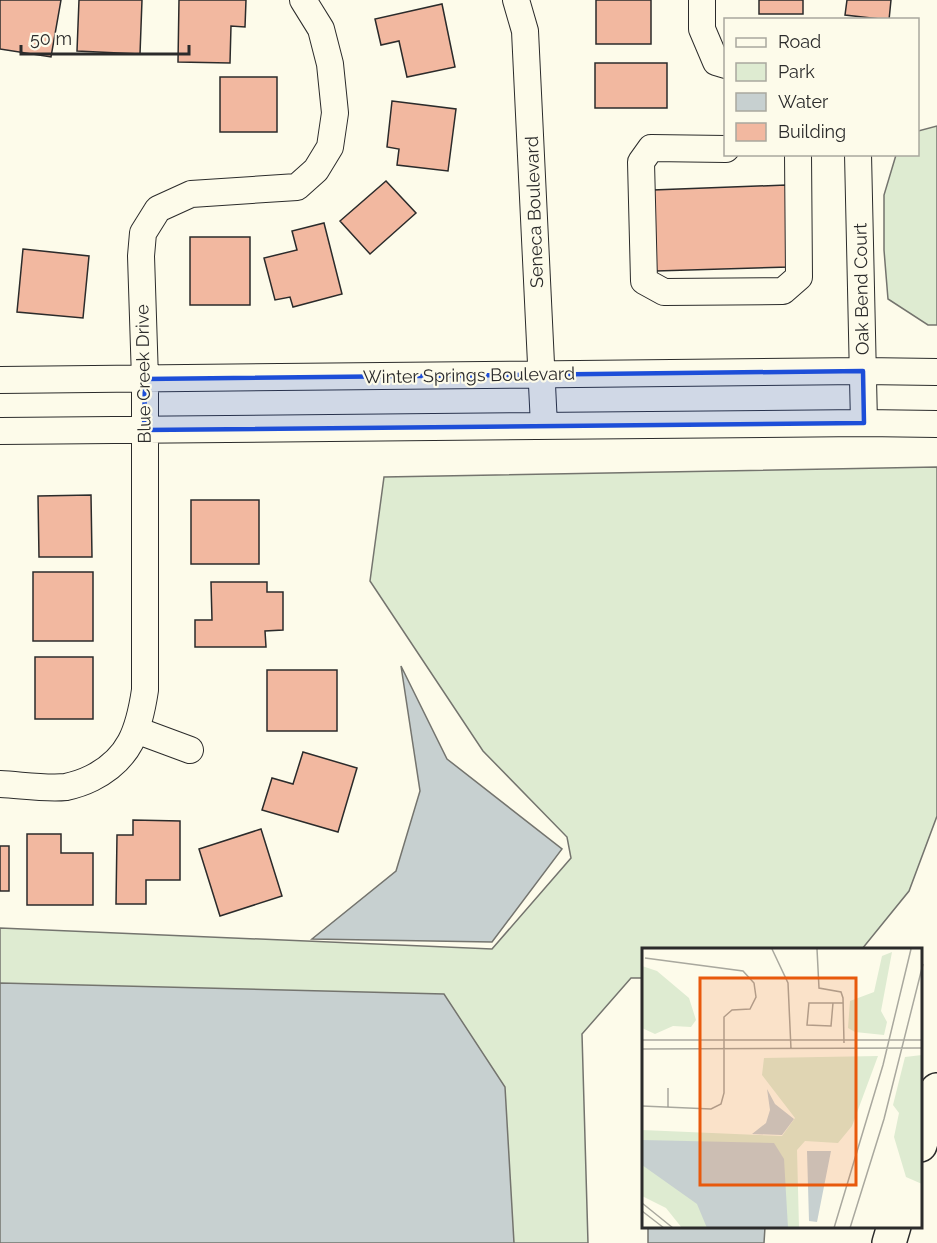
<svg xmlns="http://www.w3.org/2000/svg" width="937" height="1243" font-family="Raleway,sans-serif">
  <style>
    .green { fill: #deebd1; stroke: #74746e; stroke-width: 1.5 }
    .water { fill: #c7d0d0; stroke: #74746e; stroke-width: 1.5 }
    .building { fill: #f2b8a0; stroke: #2b2b2b; stroke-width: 1.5 }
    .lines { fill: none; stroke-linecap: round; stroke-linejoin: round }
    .minor-casing { stroke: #2b2b2b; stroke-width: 28 }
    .highway-casing { stroke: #2b2b2b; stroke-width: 36 }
    .minor { stroke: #fdfbea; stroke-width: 26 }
    .highway { stroke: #fdfbea; stroke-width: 33 }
    .marked { fill: #1d4ed8; fill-opacity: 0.2; stroke: #1d4ed8; stroke-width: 4.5; stroke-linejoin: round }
    .labels { text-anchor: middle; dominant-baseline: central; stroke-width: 4.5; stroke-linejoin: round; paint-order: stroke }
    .street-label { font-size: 18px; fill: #2b2b2b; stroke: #fdfbea }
    .inset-road { fill: none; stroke: #a9a89e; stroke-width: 1.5 }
    .view { fill: #e8590c; fill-opacity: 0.15; stroke: #e8590c; stroke-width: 3 }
    .inset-edge { fill: none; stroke: #2b2b2b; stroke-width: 3 }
  </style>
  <rect width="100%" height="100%" fill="#fdfbea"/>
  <!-- green -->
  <path class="green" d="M937,126V325H928L888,299L884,250V195L896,155L918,154V131Z
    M937,467V816L909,891L862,949H643V978H631L582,1034L588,1243H0V928L492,949L571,858L567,837L483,751L370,581L384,477Z"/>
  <!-- water -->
  <path class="water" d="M401,666L447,759L562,849L492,942L312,939L396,871L420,791Z
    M0,983L444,994L505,1087L514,1243H0Z
    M648,1227V1226L765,1227L764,1243H648Z"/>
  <!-- building -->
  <path class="building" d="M0,0H61L51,57L0,49Z
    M79,0H142L140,54L77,51Z
    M179,0H246L245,27L231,26L230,63L178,62Z
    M596,0H651V44H596Z
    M759,0H803V14H759Z
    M847,0H891L889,20L845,15Z
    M442,4L455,67L407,77L399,41L381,45L375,19Z
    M595,63H667V108H595Z
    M220,77H277V132H220Z
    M392,101L456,109L448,171L397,165L399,149L387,147Z
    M386,181L416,213L370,254L340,221Z
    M786,185L789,267L656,271L653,190Z
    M324,223L342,294L293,307L290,297L275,300L264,258L297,250L292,231Z
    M190,237H250V305H190Z
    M23,249L89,256L83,318L17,312Z
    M91,495L92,557H39L38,496Z
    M191,500H259V564H191Z
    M33,572H93V641H33Z
    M211,582H267V592H283V630L265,631L266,647H195V620H212Z
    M35,657H93V719H35Z
    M267,670H337V731H267Z
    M303,752L357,768L338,832L262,810L272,778L293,784Z
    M133,820L180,821V880H146V904H116L117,835H133Z
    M261,829L282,896L220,916L199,849Z
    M27,834H61V853H93V905H27Z
    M0,846H9V891H0Z"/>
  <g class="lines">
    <defs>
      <path id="minor" d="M516,0L525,31L544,426
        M702,0V29L716,62L726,65
        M726,149L651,148L641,162L644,281L664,292L783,291L799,277L798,154
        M858,154L864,423
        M0,380L863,371L937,372
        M0,431L864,423L937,424
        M136,730L190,750
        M0,784C21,785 45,789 66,787C75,785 84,782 92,778C130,759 139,730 145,690V379L141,256L143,233L158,209L191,194L297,187L316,170L330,147L335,113L330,64L321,29L303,0"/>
      <path id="highway" d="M920,1145L937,1090
        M889,1243L894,1226"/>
    </defs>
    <!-- minor casing -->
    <use href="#minor" class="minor-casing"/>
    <!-- highway casing -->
    <use href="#highway" class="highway-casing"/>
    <!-- minor -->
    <use href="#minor" class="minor"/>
    <!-- highway -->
    <use href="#highway" class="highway"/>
  </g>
  <!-- marked area -->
  <path class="marked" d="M863,371L864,423L144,430L145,379Z"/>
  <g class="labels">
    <!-- street labels -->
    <g class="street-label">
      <text transform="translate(534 212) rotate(-92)">Seneca Boulevard</text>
      <text transform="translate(861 289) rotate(-91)">Oak Bend Court</text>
      <text transform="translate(143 374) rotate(-91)">Blue Creek Drive</text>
      <text transform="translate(469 375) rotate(-1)">Winter Springs Boulevard</text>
    </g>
  </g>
  <!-- overview -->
  <g transform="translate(642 948)">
    <rect width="280" height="280" fill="#fdfbea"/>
    <path d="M250,4L239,63L245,74L242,87L213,84L206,80L208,53L232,44L240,8ZM0,18L15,23L47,50L54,72L49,79L31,78L13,86L0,80ZM280,107H281L280,236L264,229L252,189L257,165L251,157L263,109ZM236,108L210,178L196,195L163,193L155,202L157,280H40L24,260L0,248V182L140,188L153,170L120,127L122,110Z" fill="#deebd1"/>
    <path d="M125,141L133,156L152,171L140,187L110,186L124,175L128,162ZM0,192L132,195L142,211L146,280H65L55,256L0,217ZM165,203H189L175,274L167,273Z" fill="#c7d0d0"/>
    <path class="inset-road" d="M130,1L146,35L149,101M175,1L177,40L199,44L201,50L202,95M191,55L189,78L165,77L167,55H201M0,92H281M0,101L281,100M0,158L69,161L79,156L82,145V69L90,62L108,61L114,49L112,35L101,23L3,10M26,159V140M0,255L31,280M0,263L22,280M192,280L241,117L269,1M208,280L242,171L281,16"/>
    <path class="view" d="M58,30H214V237H58Z"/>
    <rect width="280" height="280" class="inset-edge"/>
  </g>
  <!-- legend -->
  <rect x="724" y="18" width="195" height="138" fill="#fdfbea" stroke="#a9a89e" stroke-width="1.5"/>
  <rect x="736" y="38" width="30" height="9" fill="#fdfbea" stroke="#a9a89e" stroke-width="1.5"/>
  <text x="778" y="48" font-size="18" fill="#2b2b2b">Road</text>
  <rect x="736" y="63" width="30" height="18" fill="#deebd1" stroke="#a9a89e" stroke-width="1.5"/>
  <text x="778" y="78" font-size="18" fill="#2b2b2b">Park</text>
  <rect x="736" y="93" width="30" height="18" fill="#c7d0d0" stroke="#a9a89e" stroke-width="1.5"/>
  <text x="778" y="108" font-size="18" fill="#2b2b2b">Water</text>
  <rect x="736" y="123" width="30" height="18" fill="#f2b8a0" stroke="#a9a89e" stroke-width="1.5"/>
  <text x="778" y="138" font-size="18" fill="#2b2b2b">Building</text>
  <!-- scale -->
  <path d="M21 45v9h168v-9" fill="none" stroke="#2b2b2b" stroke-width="3"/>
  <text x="30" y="45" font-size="18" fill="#2b2b2b" stroke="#fdfbea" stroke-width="4.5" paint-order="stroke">50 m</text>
</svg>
